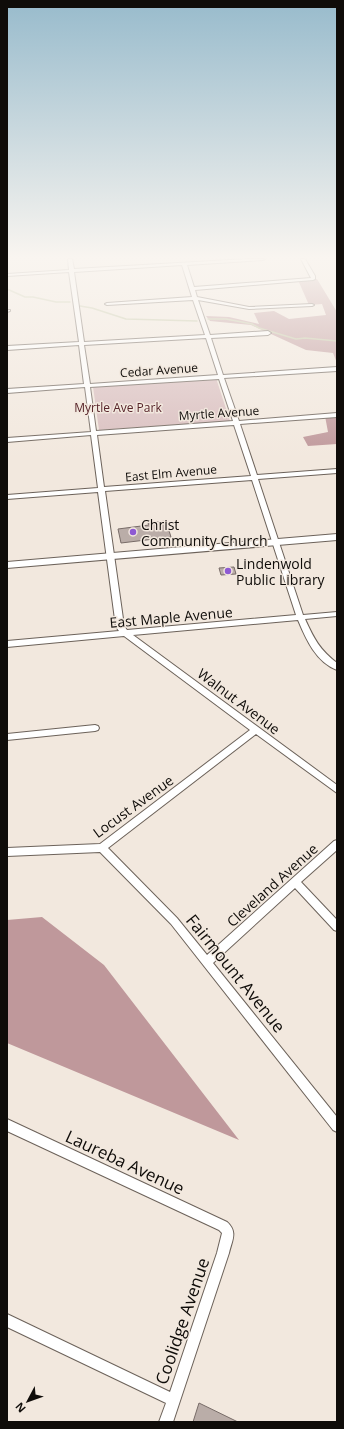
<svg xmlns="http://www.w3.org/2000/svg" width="344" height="1429" font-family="'Open Sans',sans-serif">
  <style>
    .green { fill: #d9bebf }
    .forest { fill: #bf989b }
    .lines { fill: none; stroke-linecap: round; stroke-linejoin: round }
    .stream { stroke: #c1c5a3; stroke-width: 1.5 }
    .building { fill: #baada8; stroke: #786c68 }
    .street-casing { stroke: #6c625a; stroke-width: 2 }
    .secondary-casing { stroke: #6c625a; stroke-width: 2 }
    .street { fill: #fff; fill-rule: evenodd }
    .secondary { fill: #fff; fill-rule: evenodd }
    .poi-dot { fill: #8e5ad3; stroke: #f2e8de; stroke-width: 1.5 }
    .labels { text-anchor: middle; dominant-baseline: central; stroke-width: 3; stroke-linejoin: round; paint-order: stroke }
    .far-street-label { font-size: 12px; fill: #0f0c09; stroke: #f2e8de }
    .far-park-label { font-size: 12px; fill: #57242a; stroke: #f2e8de }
    .poi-label { font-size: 14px; fill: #0f0c09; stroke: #f2e8de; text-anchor: start }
    .street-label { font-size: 14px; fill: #0f0c09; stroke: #f2e8de }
    .near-street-label { font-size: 17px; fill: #0f0c09; stroke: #f2e8de }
  </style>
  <rect width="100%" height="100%" fill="#f2e8de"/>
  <!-- green -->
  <path class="green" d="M216,378L230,421L99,430L93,387Z"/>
  <!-- forest -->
  <path class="forest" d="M317,279L337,312V363L333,353L306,350L251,325L210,321L206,316L229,317L259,324L254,313L274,311L289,319L326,315L322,304L309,305L298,280Z
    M337,414V444L308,446L303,437L328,432L325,416Z
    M42,917L104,965L239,1140L7,1043V920Z"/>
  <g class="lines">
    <!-- stream -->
    <path class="stream" d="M7,289L25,297H33L56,302H70
      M80,306L92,308L126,319L197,321
      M208,319H226L252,324L259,328L296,339L305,338L337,341"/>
  </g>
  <!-- building -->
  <path class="building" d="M166,521L171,537L121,543L118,529L149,525L148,523Z
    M234,567L236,574L221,575L219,568Z
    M199,1403L238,1422H193Z"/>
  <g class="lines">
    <defs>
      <path id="street" d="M68,259H72L74,269L247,259H265L263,260L187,265L194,287L311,278L301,259H305L315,276V279L313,280L195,290L197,297L249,307L312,304L314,305L312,306L249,309L198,300L210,335L268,331L271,333L268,335L211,338L223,375L337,367V371L224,378L239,421L337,413V417L240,424L257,475L337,469V473L258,479L303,615L337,612V616L305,619C314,639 320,650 337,663V670C316,662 306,639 298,620L133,635L337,785V793L256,734L108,848L177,918L207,955L334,841L337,840V850L301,882L337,920V931L334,930L295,888L213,963L337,1117V1132L333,1130L171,924L100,852L7,856V848L100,844L250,730L124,636L7,647V641L119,631L116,627L98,492L7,499V495L98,488L91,435L7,442V438L91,432L85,387L7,393V389L84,384L79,345L7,350V346L79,342L69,272L7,276V274L69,270ZM182,265L192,297L107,303L105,304L107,305L193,300L205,335L84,342L74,272ZM206,338L218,375L90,384L84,345ZM219,379L233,421L96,431L90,387ZM234,425L251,476L104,487L97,435ZM252,480L296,615L127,630L124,626L105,491Z
        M7,310H10V311L7,312Z
        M95,725L98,726L99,728L98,730L95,731L7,740V734Z
        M7,1119L227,1222C238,1232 232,1240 229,1253L173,1422H159L166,1403L7,1327V1314L170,1392L217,1253L222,1233L219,1230L7,1131Z"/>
      <path id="secondary" d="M337,534V540L7,568V562Z"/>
    </defs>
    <!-- street casing -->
    <use href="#street" class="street-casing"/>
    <!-- secondary casing -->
    <use href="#secondary" class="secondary-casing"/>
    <!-- street -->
    <use href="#street" class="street"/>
    <!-- secondary -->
    <use href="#secondary" class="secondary"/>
  </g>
  <!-- sky -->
  <linearGradient id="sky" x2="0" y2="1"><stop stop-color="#98bbcc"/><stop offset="0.56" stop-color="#f9f5f0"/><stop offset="1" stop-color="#f9f5f0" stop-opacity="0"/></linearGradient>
  <rect width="344" height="459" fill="url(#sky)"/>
  <!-- markers -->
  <g class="poi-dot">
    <circle cx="133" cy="532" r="4"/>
    <circle cx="228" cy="571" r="4"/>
  </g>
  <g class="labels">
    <!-- far-street labels -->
    <g class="far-street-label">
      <text transform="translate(159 370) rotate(-4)">Cedar Avenue</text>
      <text transform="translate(219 413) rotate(-4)">Myrtle Avenue</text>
      <text transform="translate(171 473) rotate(-5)">East Elm Avenue</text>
    </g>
    <!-- far-park labels -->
    <g class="far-park-label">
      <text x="118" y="407">Myrtle Ave Park</text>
    </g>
    <!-- poi labels -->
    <g class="poi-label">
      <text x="141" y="524">Christ<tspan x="141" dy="16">Community Church</tspan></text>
      <text x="236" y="563">Lindenwold<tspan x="236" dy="16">Public Library</tspan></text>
    </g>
    <!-- street labels -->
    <g class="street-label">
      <text transform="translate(171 617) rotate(-5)">East Maple Avenue</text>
      <text transform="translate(239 701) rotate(37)">Walnut Avenue</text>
      <text transform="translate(133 806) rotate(-36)">Locust Avenue</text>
      <text transform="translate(272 885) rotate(-42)">Cleveland Avenue</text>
    </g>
    <!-- near-street labels -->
    <g class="near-street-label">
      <text transform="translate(236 973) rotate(51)">Fairmount Avenue</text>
      <text transform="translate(125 1162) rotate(25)">Laureba Avenue</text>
      <text transform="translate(182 1321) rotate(-71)">Coolidge Avenue</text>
    </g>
  </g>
  <!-- border -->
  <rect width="344" height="1429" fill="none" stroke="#0f0c09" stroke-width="16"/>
  <!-- north arrow -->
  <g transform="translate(28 1401) rotate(229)" stroke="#f2e8de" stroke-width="3" paint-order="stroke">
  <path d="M0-3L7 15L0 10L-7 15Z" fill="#0f0c09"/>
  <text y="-6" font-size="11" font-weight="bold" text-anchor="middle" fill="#0f0c09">N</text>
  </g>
</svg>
